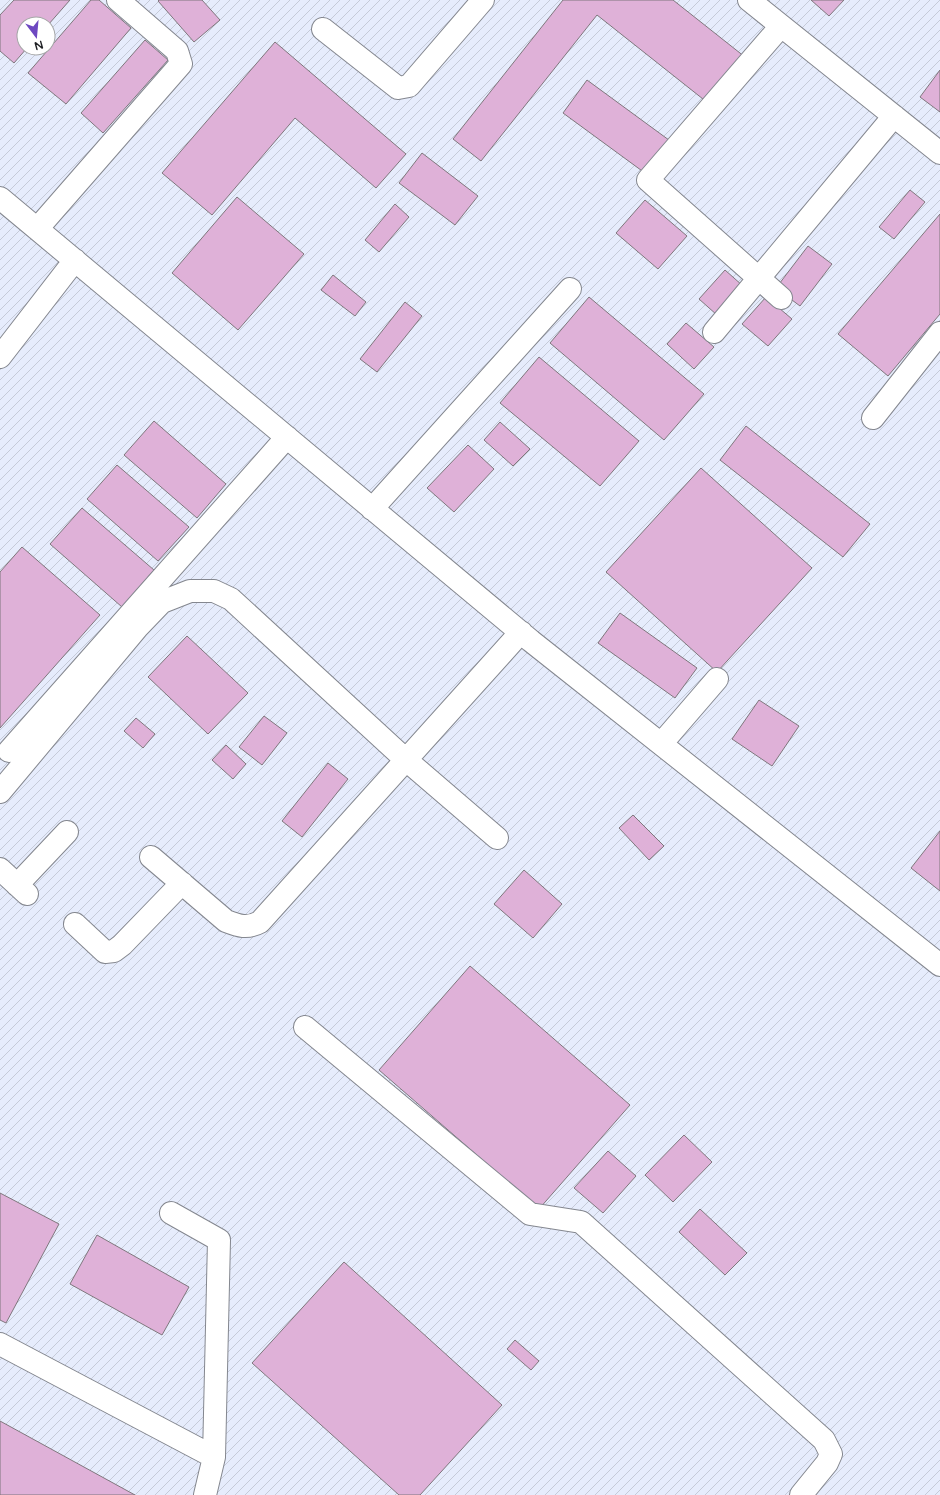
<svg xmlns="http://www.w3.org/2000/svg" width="940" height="1495" font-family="'Varela Round',sans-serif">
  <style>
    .industrial { fill: url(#industrial-furrows); fill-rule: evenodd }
    .building { fill: #dfb1d8; stroke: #7f777d }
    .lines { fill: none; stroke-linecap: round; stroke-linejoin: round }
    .minor-casing { stroke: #84878f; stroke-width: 24 }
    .minor { stroke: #fff; stroke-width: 22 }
  </style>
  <defs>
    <pattern id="industrial-furrows" width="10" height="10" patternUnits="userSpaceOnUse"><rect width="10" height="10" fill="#e6ecfc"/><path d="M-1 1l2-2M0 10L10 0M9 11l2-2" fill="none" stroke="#c5cad8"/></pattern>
  </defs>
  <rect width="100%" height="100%" fill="#f3f6fe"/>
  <!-- industrial -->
  <path class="industrial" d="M0,0H940V1495H0ZM24,24H48V48H24Z"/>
  <!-- building -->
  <path class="building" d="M14,0H70L48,25L24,24V48H27L14,63L0,51V15Z
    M91,0H99L131,28L66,104L28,73Z
    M159,0H202L220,20L194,42L158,1Z
    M563,0H673L745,57L708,103L597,15L481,161L453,139Z
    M811,0H844L829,16Z
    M145,40L168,60L103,133L81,113Z
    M275,42L406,154L376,188L295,118L212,215L162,173Z
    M940,70V112L920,97Z
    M587,80L673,143L649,176L563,113Z
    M422,153L478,196L455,225L399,183Z
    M910,190L925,202L894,239L879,227Z
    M237,197L304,254L238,330L172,273Z
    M645,200L687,236L658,269L616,233Z
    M395,204L409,217L379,252L365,240Z
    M940,214V314L888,376L838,334Z
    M808,246L832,264L800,306L776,288Z
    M725,270L743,286L717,315L699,299Z
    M333,275L366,302L355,316L321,290Z
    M589,297L704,394L664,440L550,343Z
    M766,297L792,319L768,346L742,324Z
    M405,302L422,316L377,372L360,359Z
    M686,323L714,347L694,369L667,344Z
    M539,357L639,441L600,486L500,403Z
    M154,421L226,484L197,518L124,455Z
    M500,422L530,449L513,466L484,440Z
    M746,426L870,524L843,557L720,460Z
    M468,445L494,469L454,512L427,488Z
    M117,465L189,527L158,561L87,499Z
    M701,468L812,568L717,672L606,572Z
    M82,508L154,570L122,607L50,544Z
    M22,547L100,615L0,728V572Z
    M620,613L697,668L675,698L598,643Z
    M187,636L248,693L208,734L148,677Z
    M759,700L799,726L772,766L732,739Z
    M264,716L287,733L262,765L239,747Z
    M136,718L155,734L143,748L124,731Z
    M226,745L246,764L233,779L212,760Z
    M328,763L348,779L302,837L282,821Z
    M633,815L664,846L649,860L619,828Z
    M940,831V891L911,868Z
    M524,870L562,904L533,938L494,904Z
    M470,966L630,1105L539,1209L379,1070Z
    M684,1135L712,1162L673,1202L645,1175Z
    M608,1151L636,1176L603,1213L574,1188Z
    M0,1193L59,1224L6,1323L0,1320Z
    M700,1209L747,1253L725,1275L679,1232Z
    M97,1235L189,1287L162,1335L70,1284Z
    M344,1262L502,1405L420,1495H399L252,1363Z
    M515,1340L539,1361L531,1370L507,1349Z
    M0,1421L135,1495H0Z"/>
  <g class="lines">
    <defs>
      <path id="minor" d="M749,0L940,153
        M323,29L398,88L409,86L483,0
        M0,198L531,641L940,965
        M37,229L181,64L177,51L118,0
        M781,298L648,180L781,26
        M714,332L894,116
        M0,357L75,260
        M873,418L940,333
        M372,509L570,289
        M661,744L717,679
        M9,751L287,437
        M0,792L137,628L162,602L190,591H214L231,599L405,759L497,838
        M151,857L226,921C239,926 247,929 260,922L521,632
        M0,869L27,894
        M17,885L67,832
        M75,924L105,952L114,951L122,945L182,883
        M305,1027L530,1214L581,1222L824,1440L831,1454L827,1463L801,1495
        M171,1213L219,1240L214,1457
        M0,1344L214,1457L205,1495"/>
    </defs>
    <!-- minor casing -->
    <use href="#minor" class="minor-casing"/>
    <!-- minor -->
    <use href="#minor" class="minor"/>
  </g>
  <!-- north arrow -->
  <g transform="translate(36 36) rotate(164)"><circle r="19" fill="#ffffff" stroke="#a5a6a7"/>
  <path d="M0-3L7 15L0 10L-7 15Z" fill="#6e48c1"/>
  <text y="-6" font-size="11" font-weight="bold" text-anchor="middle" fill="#1f2024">N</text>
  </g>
</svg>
